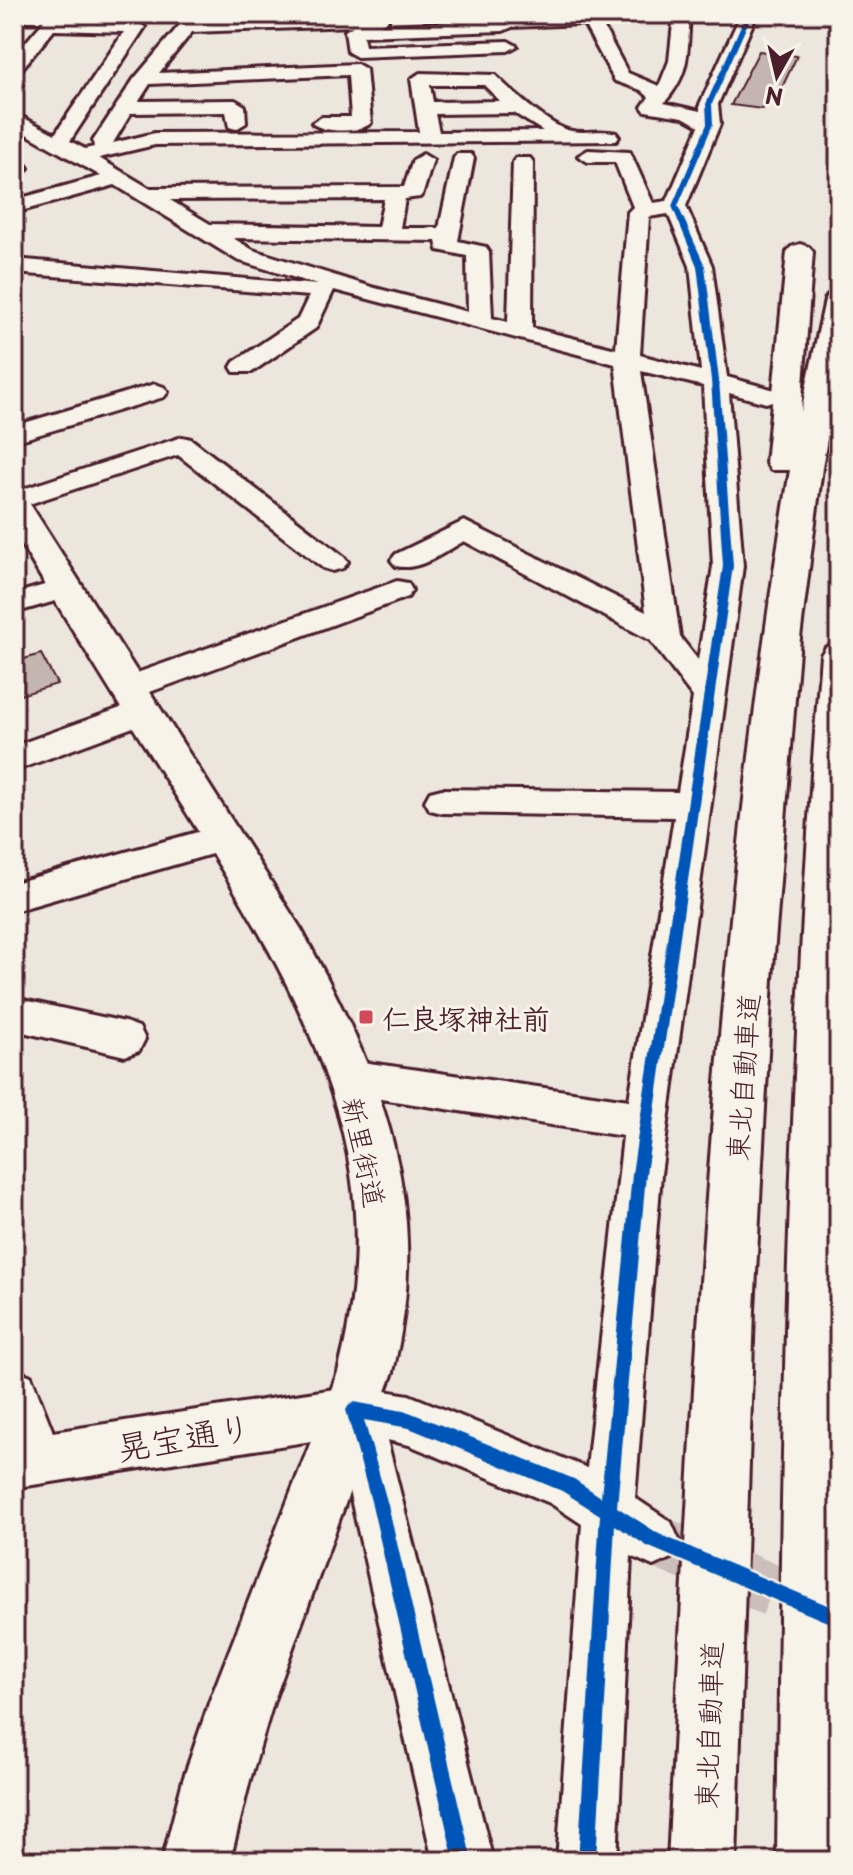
<svg xmlns="http://www.w3.org/2000/svg" width="853" height="1875" font-family="'Playpen Sans','Klee One',sans-serif">
  <style>
    .building { fill: #c4b5b0; stroke: #4a1f2b; stroke-width: 2 }
    .lines { fill: none; stroke-linecap: round; stroke-linejoin: round }
    .minor-tunnel-far1 { stroke: #ccbeb9; stroke-width: 24; stroke-dasharray: 24 12; stroke-linecap: butt }
    .minor-tunnel { stroke: #ccbeb9; stroke-width: 52; stroke-dasharray: 52 26; stroke-linecap: butt }
    .minor-casing { stroke: #4a1f2b; stroke-width: 6 }
    .major-casing { stroke: #4a1f2b; stroke-width: 6 }
    .highway-casing { stroke: #4a1f2b; stroke-width: 6 }
    .minor { fill: #f7f3e8; fill-rule: evenodd }
    .major { fill: #f7f3e8; fill-rule: evenodd }
    .highway { fill: #f7f3e8; fill-rule: evenodd }
    .cycleway-casing { stroke: #f7f3e8; stroke-width: 5 }
    .cycleway { fill: #0057b8; fill-rule: evenodd }
    .poi-dot { fill: #d1495b; stroke: #f7f3e8; stroke-width: 3 }
    .labels { text-anchor: middle; dominant-baseline: central; stroke-width: 6; stroke-linejoin: round; paint-order: stroke }
    .poi-label { font-size: 28px; font-weight: bold; fill: #4a1f2b; stroke: #f7f3e8; text-anchor: start }
    .street-label { font-size: 28px; fill: #4a1f2b; stroke: #f7f3e8 }
    .near-street-label { font-size: 34px; fill: #4a1f2b; stroke: #f7f3e8 }
  </style>
  <rect width="100%" height="100%" fill="#ece6dd"/>
  <filter id="ink" filterUnits="userSpaceOnUse"><feTurbulence type="fractalNoise" baseFrequency=".0125" numOctaves="2"/><feDisplacementMap in="SourceGraphic" scale="16" xChannelSelector="R" yChannelSelector="G"/><feConvolveMatrix kernelMatrix="1 2 1 2 8 2 1 2 1" color-interpolation-filters="sRGB"/></filter>
  <g filter="url(#ink)">
    <!-- building -->
    <path class="building" d="M759,51L797,56L776,100L766,99L762,109L731,105Z
      M41,654L57,684L14,697V662Z"/>
    <g class="lines">
      <!-- minor-tunnel-far1 -->
      <path class="minor-tunnel-far1" d="M784,402L839,422"/>
      <!-- minor-tunnel -->
      <path class="minor-tunnel" d="M653,1540L839,1619"/>
      <defs>
        <path id="minor" d="M14,14H84L82,19L66,20L136,22L145,27L70,141L85,149L94,147L93,141L134,79L189,14H206L201,21L385,16L388,20L380,25L495,21L484,14H507L517,18L590,14L599,19L628,73L659,86L669,61L674,14H690C687,52 691,73 664,103L700,111V104L741,14H757L718,104L720,124L686,206L712,266L727,377L775,390L779,395L775,400L766,403L729,393L743,566L661,1174L635,1498L671,1522L679,1540L671,1558L653,1566L631,1556L617,1861H557L582,1524L550,1503L409,1445L387,1440L493,1861H433L337,1437L14,1488V1369L31,1376L53,1432L354,1386L409,1395L587,1468L623,1136L348,1094L333,1089L327,1077L333,1065L348,1060L629,1100L674,817L442,813L430,810L425,801L430,792L442,789L678,792L693,697L650,640L464,541C444,552 419,572 396,566L391,560L396,554L464,521L646,612L615,364L334,290L316,328L252,372H234L231,367L234,362L298,319L309,296L14,273V259L318,285L237,260L115,185L14,213V200L101,176L14,127V113L55,134L124,32L54,30L20,71L14,72V56L44,21H14ZM584,24L615,81L641,90L649,97L642,107L645,111L683,117L699,126L667,201L653,203L630,152L588,150L578,156L588,162H615L633,207L628,212L616,349L532,328L533,162L530,158H516L513,162L508,322L492,318L489,252L486,247L458,241L474,158L471,154H457L454,158L439,228H400L405,199L420,197L423,193L433,160L423,154L413,160L404,187L149,188L99,158L155,145L616,141L619,137L616,133C601,129 586,134 572,131C551,128 510,90 495,75L420,73L411,79L419,132L155,133L113,143L131,113L226,112L229,127L236,129L246,123L245,106L235,100L139,101L150,84L348,75L351,117H322L312,123C323,133 360,133 371,123L366,69L357,64L159,73L192,32L353,26L345,31L348,52L357,57L508,51L517,46L508,41L365,46L363,36L503,31L512,27ZM430,85H484L500,101L433,102ZM514,113L543,131L439,132L435,114ZM384,199L378,227L210,224L170,200ZM668,214L690,266L701,371L640,355L649,217ZM233,238L436,241L438,250L467,256L468,312L375,288L253,250ZM641,371L703,386L713,566L698,660L680,637Z
          M14,162L25,164L28,168L25,172L14,174Z
          M155,384L164,387L168,392L164,397L14,442V426Z
          M182,437L191,439L343,556L348,562L343,568L333,571L323,568L178,455L14,509V492Z
          M65,579L76,581L80,588L76,595L14,613V594Z
          M397,581L408,583L412,590L408,597L139,696L128,699L117,696L112,688L117,680Z
          M143,700L155,703L159,711L155,719L14,771V746Z
          M223,825L236,829L241,838L236,847L14,911V883Z
          M14,998L125,1022L139,1027L145,1039L139,1051L125,1056L14,1030Z"/>
        <path id="major" d="M14,494L26,497L30,504L301,929C382,1077 434,1201 393,1372L274,1700L250,1780L230,1861H162L183,1780L210,1700L338,1372C355,1307 361,1241 351,1174C330,1035 246,908 173,791C119,705 65,619 14,532Z"/>
        <path id="highway" d="M800,244L809,247L813,252L801,412L825,300L829,294L839,292V370L822,468L800,638L772,979L754,1310L736,1861H668C693,1397 713,929 790,470H771L766,463L787,252L791,247Z
          M839,643V1861H777C781,1458 788,1057 821,655L826,647Z"/>
      </defs>
      <!-- minor casing -->
      <use href="#minor" class="minor-casing"/>
      <!-- major casing -->
      <use href="#major" class="major-casing"/>
      <!-- highway casing -->
      <use href="#highway" class="highway-casing"/>
      <!-- minor -->
      <use href="#minor" class="minor"/>
      <!-- major -->
      <use href="#major" class="major"/>
      <!-- highway -->
      <use href="#highway" class="highway"/>
      <defs>
        <path id="cycleway" d="M746,14H752L712,104L713,124L678,206L705,266L719,380L733,566L646,1174L617,1507L659,1534L839,1610V1627L647,1546L615,1525L596,1861H578L600,1515L562,1491L409,1428L364,1420L388,1505L472,1861H454L372,1505L346,1410L349,1405L354,1402L409,1412L574,1479L601,1497L632,1174L723,566L711,380L697,266L672,206L707,124L706,104Z"/>
      </defs>
      <!-- cycleway casing -->
      <use href="#cycleway" class="cycleway-casing"/>
      <!-- cycleway -->
      <use href="#cycleway" class="cycleway"/>
    </g>
  </g>
  <!-- markers -->
  <rect class="poi-dot" x="358" y="1009" width="16" height="16" rx="4"/>
  <g class="labels">
    <!-- poi labels -->
    <g class="poi-label">
      <text x="382" y="1017">仁良塚神社前</text>
    </g>
    <!-- street labels -->
    <g class="street-label">
      <text transform="translate(742 1077) rotate(-86)">東北自動車道</text>
      <text transform="translate(365 1152) rotate(78)">新里街道</text>
      <text transform="translate(708 1725) rotate(-88)">東北自動車道</text>
    </g>
    <!-- near-street labels -->
    <g class="near-street-label">
      <text transform="translate(184 1436) rotate(-9)">晃宝通り</text>
    </g>
  </g>
  <!-- margin -->
  <rect width="853" height="1875" fill="none" stroke="#f7f3e8" stroke-width="48"/>
  <rect x="24" y="24" width="805" height="1827" fill="none" stroke="#4a1f2b" stroke-width="3" filter="url(#ink)"/>
  <!-- north arrow -->
  <g transform="translate(777 76) rotate(188)" stroke="#f7f3e8" stroke-width="6" paint-order="stroke">
  <path d="M0-6L14 30L0 20L-14 30Z" fill="#4a1f2b"/>
  <text y="-12" font-size="22" font-weight="bold" text-anchor="middle" fill="#4a1f2b">N</text>
  </g>
</svg>
